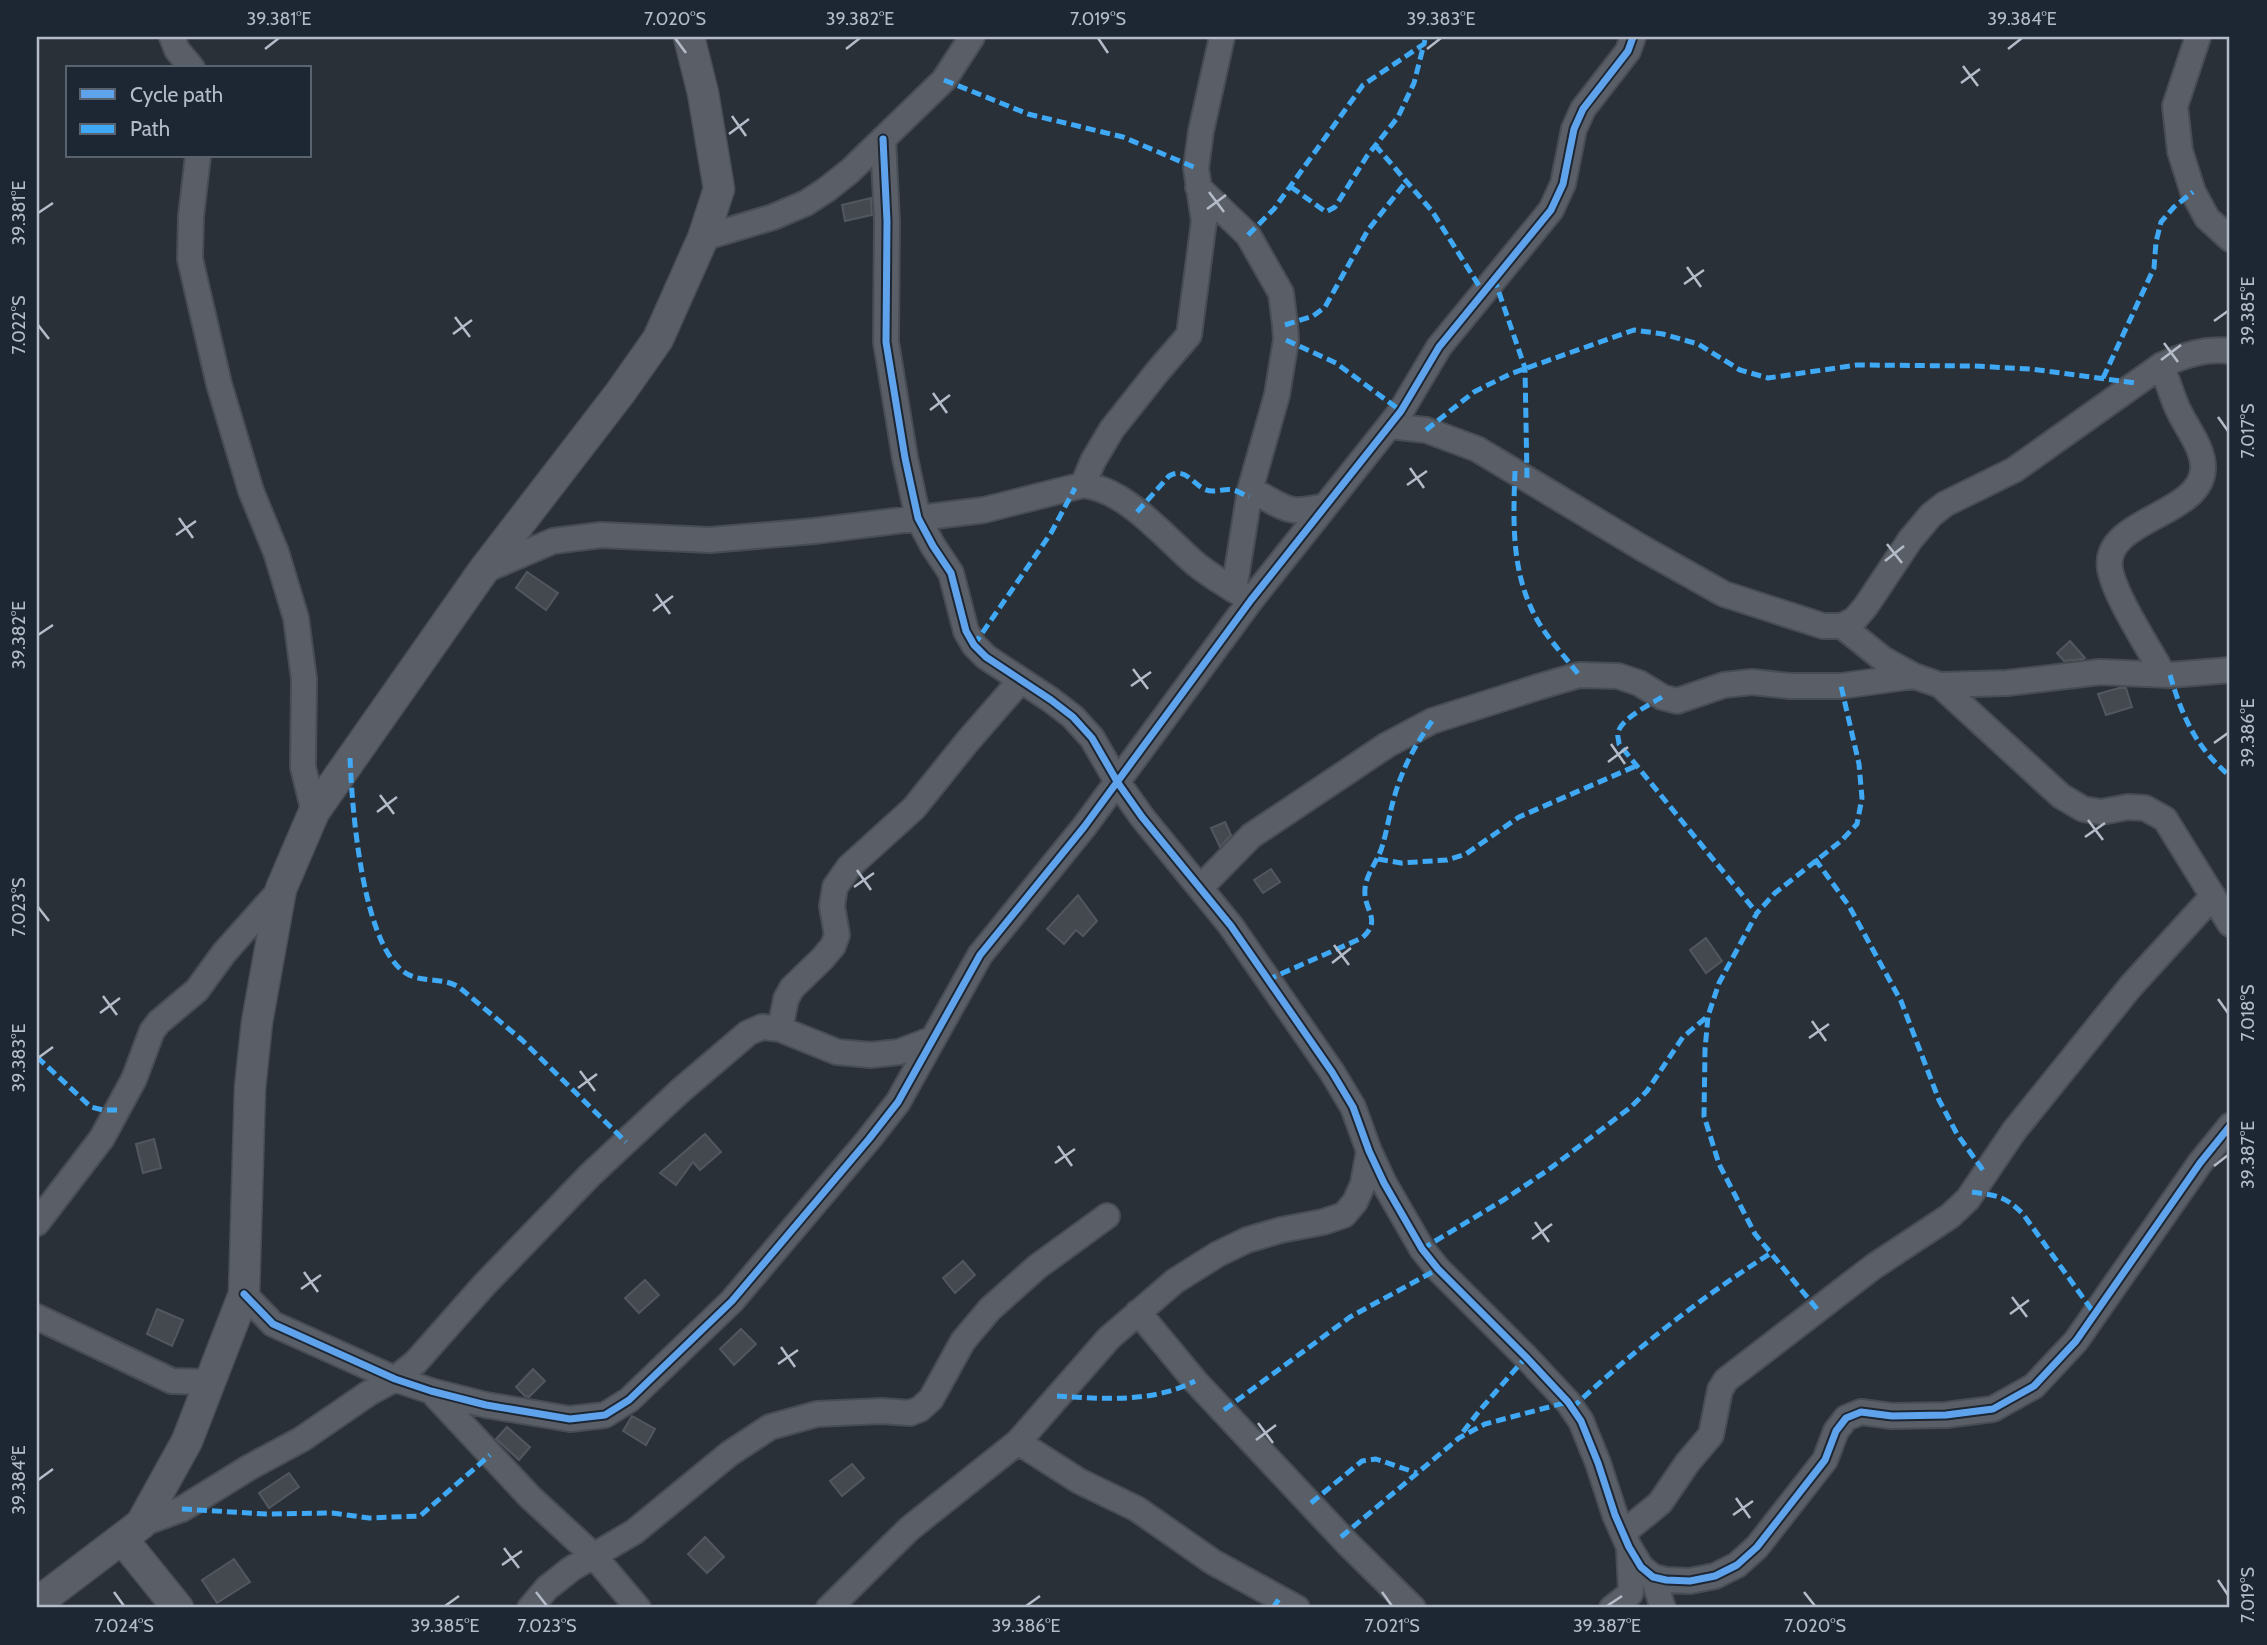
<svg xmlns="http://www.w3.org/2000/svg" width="2267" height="1645" font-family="Cabin,sans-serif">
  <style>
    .building { fill: #444950; stroke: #52575f; stroke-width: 2 }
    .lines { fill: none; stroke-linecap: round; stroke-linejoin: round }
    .minor-casing { stroke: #484c53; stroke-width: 28 }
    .tertiary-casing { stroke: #484c53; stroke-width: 33 }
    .minor { stroke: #5a5e66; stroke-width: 24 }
    .tertiary { stroke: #5a5e66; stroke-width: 30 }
    .quiet { stroke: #3fa9f5; stroke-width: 5; stroke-dasharray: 10 5; stroke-linecap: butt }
    .cycleway-casing { stroke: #1d2633; stroke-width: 11 }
    .cycleway { stroke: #60a3ed; stroke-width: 7 }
    .ticks { fill: none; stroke: #b4bcc9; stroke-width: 2.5 }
    .neatline { fill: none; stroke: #b4bcc9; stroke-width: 2.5 }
    .ticks-label { font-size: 18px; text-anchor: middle; fill: #b4bcc9 }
  </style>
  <rect width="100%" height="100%" fill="#2a3038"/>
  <!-- building -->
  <path class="building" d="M871,198L872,215L845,221L842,205Z
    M527,572L558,593L546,610L516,588Z
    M2070,641L2085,658L2083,659L2064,661L2057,653Z
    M2119,688H2126L2132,707L2106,715L2098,694Z
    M1225,822L1231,835L1220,847L1211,828Z
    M1271,869L1280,882L1263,893L1254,880Z
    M1078,895L1097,921L1083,936L1076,930L1064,944L1047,929Z
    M1706,938L1722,961L1706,973L1690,950Z
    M705,1134L721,1152L700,1170L693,1162L676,1185L660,1173Z
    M154,1139L161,1168L143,1173L136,1144Z
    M963,1261L975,1275L955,1293L943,1278Z
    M645,1280L659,1295L639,1313L625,1298Z
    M157,1309L183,1320L172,1346L147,1334Z
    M741,1329L756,1344L734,1365L720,1349Z
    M533,1369L545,1381L529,1397L525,1396L516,1387Z
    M632,1416L655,1429L646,1445L623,1431Z
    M507,1427L530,1447L519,1460L496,1439Z
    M852,1464L864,1478L842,1496L830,1481Z
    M289,1473L299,1487L269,1508L259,1493Z
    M705,1537L724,1557L707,1573L688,1554Z
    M234,1559L250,1582L217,1603L202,1580Z"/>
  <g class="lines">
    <defs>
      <path id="minor" d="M172,37L177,50L192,68
        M2198,37L2175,106L2180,151L2193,192L2207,218L2230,239
        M883,139L887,221L886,342L905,458L918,518L933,546L951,573L966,631L974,645L986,657L1051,700L1073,717L1092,738L1118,783L1142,817L1231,926L1332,1072L1353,1107L1369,1151L1384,1183L1422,1249L1438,1269L1526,1357L1568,1402L1581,1421L1598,1463L1615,1515L1629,1547L1641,1567L1653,1577L1666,1580L1690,1581L1715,1576L1737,1565L1757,1547L1825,1460L1836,1431L1846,1418L1861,1412L1892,1416L1946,1415L1993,1409L2034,1386L2076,1341L2200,1163L2230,1126
        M198,156L191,216L190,259L219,384L251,491L276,552L296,618L304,679L303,767L314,812
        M1198,187L1248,235L1281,293L1285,325L1286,340L1277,395L1250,490L1234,590
        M703,238L773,217L806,203L826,190L850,171L944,80L972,37
        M2162,365C2166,378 2171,392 2176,405C2184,425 2204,447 2203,469C2201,516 2102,519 2110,569C2115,597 2149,648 2163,674
        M1389,426L1426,430L1477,449L1642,548L1724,594L1823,626H1842L1855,619L1866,606L1910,540L1931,515L1945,504L2014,470L2162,365C2185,355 2205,348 2230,351
        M1083,485L1093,461L1112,429L1158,371L1189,335L1204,221L1196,168L1201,131L1222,37
        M1250,490C1265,495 1278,508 1294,510C1303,511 1314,508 1324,507
        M483,571L553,541L601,535L710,540L814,531L984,510L1083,485C1126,489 1165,538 1197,565C1214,578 1232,589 1251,600
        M1842,626L1883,659L1914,676L1940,685L2007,683L2100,672L2170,675L2230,670
        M1940,685L2061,796L2083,809L2101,812L2128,807L2145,808L2165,819L2230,924
        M1200,888L1251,836L1387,745L1432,721L1538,687L1579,675L1618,676L1639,683L1662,697L1677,701L1724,685L1752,682L1790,686H1841L1914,676
        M780,1029L786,999L792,988L822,959L833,946L837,935L832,906L835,887L849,867L914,808L967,742L1021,680
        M37,1223L102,1138L134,1079L152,1031L159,1022L197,990L224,953L281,889
        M244,1294L273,1324L395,1379L431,1391L486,1405L570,1419L605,1415L629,1400L732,1301L869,1139L898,1102L980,955L1084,827L1251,600L1401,411L1439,347L1551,210L1563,184L1574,129L1583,109L1628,51L1633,37
        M1138,1312L1195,1381L1348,1544L1413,1608
        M37,1317L172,1381L211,1382
        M431,1391L530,1497L594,1556L638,1608
        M1018,1442L1079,1481L1137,1509L1213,1562L1297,1608
        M141,1524L182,1509L250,1467L302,1439L369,1393L395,1379L416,1362L484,1285L590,1175L680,1091L748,1033L762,1027L780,1029L837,1052L871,1055L899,1052L933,1039
        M1623,1533L1660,1503L1688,1462L1711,1435L1720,1390L1726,1380L1873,1267L1950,1216L1968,1199L2014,1131L2085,1043L2131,986L2213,896
        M1653,1577L1663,1608
        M530,1608L547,1588L571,1569L634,1532L729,1454L770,1427L817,1414L881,1411L910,1413L920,1409L931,1399L963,1341L990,1309L1037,1267L1107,1216
        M829,1608L909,1529L1018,1442L1109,1338L1175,1281L1218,1254L1247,1240L1281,1230L1323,1222L1344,1215L1355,1202L1363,1184L1369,1151
        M1612,1608L1630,1594L1631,1590L1629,1548"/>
      <path id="tertiary" d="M123,1540L178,1608
        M37,1603L141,1524L187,1441L244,1294L250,1088L257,1022L281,889L314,812L483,571L620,393L658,339L703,238L719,189L703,93L689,37"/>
    </defs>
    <!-- minor casing -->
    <use href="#minor" class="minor-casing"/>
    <!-- tertiary casing -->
    <use href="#tertiary" class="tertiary-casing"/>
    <!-- minor -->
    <use href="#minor" class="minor"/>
    <!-- tertiary -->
    <use href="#tertiary" class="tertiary"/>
    <!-- quiet -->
    <path class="quiet" d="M944,80L1028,114L1123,137L1196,168
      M1375,145L1432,211L1483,292
      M1291,187L1326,212L1335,207L1367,156L1398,117L1414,83L1425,40
      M1248,235L1274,209L1363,85L1424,44
      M1494,278L1525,368L1527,478
      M1285,325L1313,316L1325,307L1368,230L1406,182
      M1286,340L1336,363L1401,411
      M2103,378L2154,268L2156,242L2161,222L2174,207L2193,192
      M1426,430L1474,392L1510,374L1634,330L1663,334L1698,344L1740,370L1768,378L1857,365L1973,366L2031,369L2135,383
      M1515,471C1513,524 1511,576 1539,623C1550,641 1566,658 1579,675
      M1137,512L1169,476C1185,467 1191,482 1204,489C1214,494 1223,488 1233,490C1238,491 1244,495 1249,497
      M974,645L1051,533L1075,488
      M2170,675C2182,716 2196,748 2230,776
      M1662,697C1651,704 1620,719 1618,733C1617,736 1619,740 1619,744L1757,913
      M350,758C352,809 362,942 404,972C421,984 443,976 460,988L522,1040L626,1142
      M1378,859L1401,863L1447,860L1466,854L1519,817L1636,766
      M1815,859L1849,906L1901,1001L1939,1100L1957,1134L1985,1173
      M1267,980L1362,938C1383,919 1363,911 1365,889C1366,875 1376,863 1381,850C1387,832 1389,815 1394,798C1402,769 1415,745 1432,721
      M37,1057L91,1107L103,1110H118
      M1972,1192C1997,1196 2004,1195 2023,1214L2094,1313
      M1422,1249L1505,1199L1548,1170L1631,1107L1647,1091L1683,1037L1708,1016
      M1817,1309L1755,1234L1719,1164L1704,1116L1705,1050L1708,1016L1719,983L1757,913L1775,893L1841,841L1857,824L1862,798L1859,764L1841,686
      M1057,1396C1103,1399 1153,1403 1195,1381
      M1572,1408C1633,1351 1700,1298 1771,1253
      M1224,1410L1350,1317L1438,1269
      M1463,1432L1480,1410L1526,1357
      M1311,1503L1362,1461L1376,1459L1417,1473
      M182,1509L266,1514L332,1513L369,1518L420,1516L490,1455
      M1341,1537L1459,1438L1485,1424L1568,1402
      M1273,1608L1279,1599"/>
    <defs>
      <path id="cycleway" d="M883,139L887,221L886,342L905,458L918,518L933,546L951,573L966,631L974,645L986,657L1051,700L1073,717L1092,738L1118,783L1142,817L1231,926L1332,1072L1353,1107L1369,1151L1384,1183L1422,1249L1438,1269L1526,1357L1568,1402L1581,1421L1598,1463L1615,1515L1629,1547L1641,1567L1653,1577L1666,1580L1690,1581L1715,1576L1737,1565L1757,1547L1825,1460L1836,1431L1846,1418L1861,1412L1892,1416L1946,1415L1993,1409L2034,1386L2076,1341L2200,1163L2230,1126
        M244,1294L273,1324L395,1379L431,1391L486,1405L570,1419L605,1415L629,1400L732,1301L869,1139L898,1102L980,955L1084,827L1251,600L1401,411L1439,347L1551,210L1563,184L1574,129L1583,109L1628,51L1633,37"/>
    </defs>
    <!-- cycleway casing -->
    <use href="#cycleway" class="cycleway-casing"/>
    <!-- cycleway -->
    <use href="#cycleway" class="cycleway"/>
  </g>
  <!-- ticks -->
  <path class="ticks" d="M675,38L686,53M1098,38L1108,53M265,49L279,38M846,49L860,38M1427,49L1441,38M2008,49L2022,38M1963,66L1978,86M1961,83L1980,69M732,116L746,136M729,134L749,119M1209,192L1224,212M1207,209L1226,195M38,213L53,203M1687,267L1701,287M1684,284L1704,270M455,317L470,337M2214,321L2228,311M38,325L49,339M453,334L472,320M2164,343L2178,362M2161,360L2181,345M933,393L947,413M930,410L950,395M2218,417L2228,431M1410,468L1424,488M1407,485L1427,471M179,518L193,538M176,535L196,521M1887,544L1902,563M1885,561L1904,546M656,594L670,614M653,611L673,596M38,635L53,625M1133,669L1148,689M1131,686L1151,672M2214,743L2228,733M1611,744L1625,764M1608,762L1628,747M380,795L394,814M377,812L397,797M2088,820L2103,840M2085,837L2105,823M857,870L871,890M854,887L874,873M38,907L49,921M1334,945L1349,965M1332,963L1351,948M103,996L117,1015M2218,999L2228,1013M100,1013L120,998M1812,1021L1826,1041M1809,1038L1829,1024M38,1058L53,1047M580,1071L595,1091M578,1088L597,1074M1058,1146L1072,1166M1055,1163L1075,1149M2214,1166L2228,1155M1535,1222L1549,1242M1532,1239L1552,1224M304,1272L318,1292M301,1289L321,1275M2012,1297L2027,1317M2010,1314L2029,1300M781,1347L795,1367M778,1364L798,1350M1258,1423L1273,1443M1256,1440L1276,1425M38,1480L53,1469M1736,1498L1750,1518M1733,1515L1753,1501M504,1548L519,1568M502,1565L522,1551M2218,1580L2228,1595M114,1592L124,1606M536,1592L547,1606M1382,1592L1392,1606M1804,1592L1815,1606M445,1606L459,1596M1026,1606L1040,1596M1607,1606L1622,1596"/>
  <!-- border -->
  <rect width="2267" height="1645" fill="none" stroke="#1d2633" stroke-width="77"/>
  <!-- legend -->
  <rect x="66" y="66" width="245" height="91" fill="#1d2633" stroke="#59626f" stroke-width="2"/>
  <rect x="80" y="89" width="35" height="10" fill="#60a3ed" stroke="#59626f" stroke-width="2"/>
  <text x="130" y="102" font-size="21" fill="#b4bcc9">Cycle path</text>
  <rect x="80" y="124" width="35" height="10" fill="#3fa9f5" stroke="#59626f" stroke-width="2"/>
  <text x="130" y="136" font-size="21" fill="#b4bcc9">Path</text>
  <rect x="38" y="38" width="2190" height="1568" class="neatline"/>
  <g class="ticks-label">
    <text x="279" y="25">39.381°E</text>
    <text x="675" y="25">7.020°S</text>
    <text x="860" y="25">39.382°E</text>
    <text x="1098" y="25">7.019°S</text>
    <text x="1441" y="25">39.383°E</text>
    <text x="2022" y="25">39.384°E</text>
    <text transform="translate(19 213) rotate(-90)" y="6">39.381°E</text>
    <text transform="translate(2248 311) rotate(-90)" y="6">39.385°E</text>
    <text transform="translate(19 325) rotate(-90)" y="6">7.022°S</text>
    <text transform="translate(2248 431) rotate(-90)" y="6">7.017°S</text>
    <text transform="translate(19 635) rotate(-90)" y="6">39.382°E</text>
    <text transform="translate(2248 733) rotate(-90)" y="6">39.386°E</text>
    <text transform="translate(19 907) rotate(-90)" y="6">7.023°S</text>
    <text transform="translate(2248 1013) rotate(-90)" y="6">7.018°S</text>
    <text transform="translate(19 1058) rotate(-90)" y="6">39.383°E</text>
    <text transform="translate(2248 1155) rotate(-90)" y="6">39.387°E</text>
    <text transform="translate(19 1480) rotate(-90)" y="6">39.384°E</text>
    <text transform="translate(2248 1595) rotate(-90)" y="6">7.019°S</text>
    <text x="124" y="1632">7.024°S</text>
    <text x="445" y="1632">39.385°E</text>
    <text x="547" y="1632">7.023°S</text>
    <text x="1026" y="1632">39.386°E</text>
    <text x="1392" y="1632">7.021°S</text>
    <text x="1607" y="1632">39.387°E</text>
    <text x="1815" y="1632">7.020°S</text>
  </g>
</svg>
